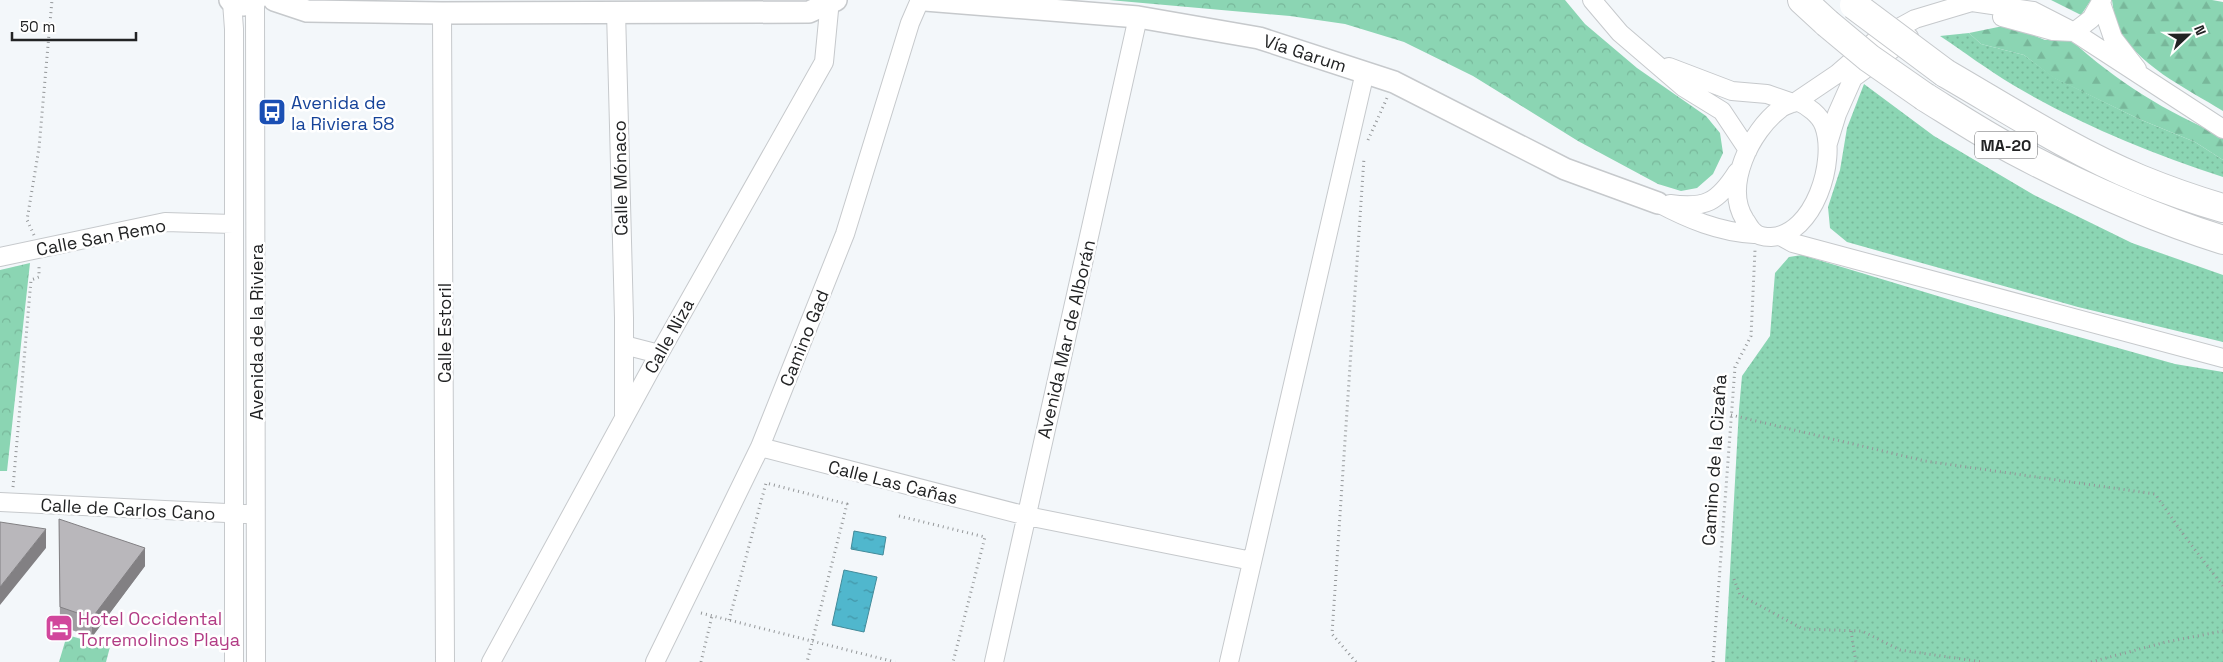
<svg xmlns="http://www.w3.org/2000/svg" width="2223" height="662" font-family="'Space Grotesk',sans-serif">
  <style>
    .grass { fill: url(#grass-dots) }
    .forest { fill: url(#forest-firs) }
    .park { fill: url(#park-crowns) }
    .water { fill: url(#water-ripples); stroke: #428b9a }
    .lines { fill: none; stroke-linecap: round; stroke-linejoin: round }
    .minor-casing { stroke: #c6c9cc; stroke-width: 20 }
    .tertiary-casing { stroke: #c6c9cc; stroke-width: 24 }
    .motorway-casing { stroke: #c6c9cc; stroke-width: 30 }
    .path { stroke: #949799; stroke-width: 3; stroke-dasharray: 1 4; stroke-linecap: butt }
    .minor { stroke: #fff; stroke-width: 18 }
    .tertiary { stroke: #fff; stroke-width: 21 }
    .motorway { stroke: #fff; stroke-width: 28 }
    .motorway-bridge-casing { stroke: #c6c9cc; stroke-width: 30; stroke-linecap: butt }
    .motorway-bridge { stroke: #fff; stroke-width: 28 }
    .wall { fill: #9f9da1 }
    .shaded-wall { fill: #828083 }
    .building { fill: #b9b7bb; stroke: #828083 }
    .labels { text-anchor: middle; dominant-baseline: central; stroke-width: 5; stroke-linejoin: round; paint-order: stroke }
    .shield { fill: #fff; stroke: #646566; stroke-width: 1 }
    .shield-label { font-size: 16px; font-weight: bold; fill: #222324 }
    .street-label { font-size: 18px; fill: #222324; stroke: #fff }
    .transit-label { font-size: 18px; fill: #164399; stroke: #fff; text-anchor: start }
    .hotel-label { font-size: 18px; fill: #b23c85; stroke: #fff; text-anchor: start }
  </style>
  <defs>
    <pattern id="grass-dots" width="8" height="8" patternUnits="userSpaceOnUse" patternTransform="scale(1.25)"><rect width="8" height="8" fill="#8bd5b3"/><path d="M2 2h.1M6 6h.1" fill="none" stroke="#78b79a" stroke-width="1.8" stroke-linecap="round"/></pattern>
    <pattern id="forest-firs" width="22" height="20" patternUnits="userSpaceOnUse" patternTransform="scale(1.25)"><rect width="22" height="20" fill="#8bd5b3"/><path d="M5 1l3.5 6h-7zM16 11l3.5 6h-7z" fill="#78b79a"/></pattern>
    <pattern id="park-crowns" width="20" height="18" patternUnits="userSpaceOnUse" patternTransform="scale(1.25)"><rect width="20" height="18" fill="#8bd5b3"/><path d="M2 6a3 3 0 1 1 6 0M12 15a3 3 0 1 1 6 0" fill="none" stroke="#78b79a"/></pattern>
    <pattern id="water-ripples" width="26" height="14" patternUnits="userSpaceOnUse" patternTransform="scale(1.25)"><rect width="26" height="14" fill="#50b7cd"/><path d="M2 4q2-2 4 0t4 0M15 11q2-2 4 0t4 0" fill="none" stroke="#4294a6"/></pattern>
  </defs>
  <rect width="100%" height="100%" fill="#f3f7fa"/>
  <!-- grass -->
  <path class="grass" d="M1969,33L1981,44L2024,55L2055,78L2139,119L2195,142L2223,160V177C2150,153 2079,124 2013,85C1988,70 1964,52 1940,36Z
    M1864,84L1934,136L2034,195L2132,243L2223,275V342L2078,307L1847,242L1830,228L1828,207L1840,170L1847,128Z
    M1802,255L1994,313L2175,364L2223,372V662H1725L1739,409L1742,376L1770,336L1775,273L1789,257Z"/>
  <!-- forest -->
  <path class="forest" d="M2051,0H2091L2081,15Z
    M2112,0H2212L2223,2V111C2186,88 2135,65 2116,23C2114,16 2113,7 2112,0Z
    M2008,25L2045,40H2071C2117,82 2166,112 2223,136V160L2195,142L2139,119L2054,78L2024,55L1981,44L1969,33Z"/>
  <!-- park -->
  <path class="park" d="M1109,0H1565L1585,24L1637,68L1706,116L1720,133L1723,153L1713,174L1697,188L1681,191L1658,184L1578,141L1473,76L1404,42L1345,24L1290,16Z
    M30,263L7,471H0V270Z
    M67,635L110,647L106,662H59Z"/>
  <!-- water -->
  <path class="water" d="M854,531L886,537L883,555L851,549Z
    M844,570L877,577L864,632L832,625Z"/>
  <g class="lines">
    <defs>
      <path id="minor" d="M1592,0L1620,33L1683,87L1722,111L1748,150
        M255,1L256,662
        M232,2L234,29V662
        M2101,3L2113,38L2137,69
        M616,11L624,318V415
        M442,13L445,662
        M2002,17L2053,31L2074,32L2091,19L2102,0
        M1669,67L1732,91L1767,94L1793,103
        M1797,101L1837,74L1875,41L1915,19L1972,2L2033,11L2074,32L2223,129
        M1797,101C1808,106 1820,115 1824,126C1837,161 1814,235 1771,237C1766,237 1758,236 1754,232C1750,229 1748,224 1745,220C1723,186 1751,131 1780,109C1784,105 1791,104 1797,101Z
        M1828,143L1837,114L1853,78L1909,37
        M1658,203C1688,219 1719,232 1754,234
        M1670,204C1705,209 1718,202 1737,172
        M1782,237L1793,243L2223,358
        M0,257L165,222L233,224
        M624,345L659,354
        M760,447L1027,516L1252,561
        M0,502L247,514
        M491,662L659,354L824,62L830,0
        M655,662L760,447L845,234L910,23L920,0
        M994,662L1138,17
        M1229,662L1365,72"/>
      <path id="tertiary" d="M230,0L244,5L256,0
        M274,0L307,11L442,13L809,12L836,0
        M925,0L1138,17L1259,38L1394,82L1565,169L1658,203"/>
      <path id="motorway" d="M1802,0L1827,23
        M1945,73C2009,110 2072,151 2140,179C2167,190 2195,200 2223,208
        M1925,97C1954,115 1983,134 2013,150C2081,186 2150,217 2223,240"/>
    </defs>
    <!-- minor casing -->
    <use href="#minor" class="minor-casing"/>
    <!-- tertiary casing -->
    <use href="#tertiary" class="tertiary-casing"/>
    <!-- motorway casing -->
    <use href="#motorway" class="motorway-casing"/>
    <!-- path -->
    <path class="path" d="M1368,140L1387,98
      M34,235L27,220L39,148L52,0
      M1731,415L1925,461L2155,494L2186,538L2223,586
      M13,487L31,280L39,277V265
      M899,516L985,537L953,662
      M1734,579L1740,595L1803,629L1862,631L1900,650L1983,662
      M701,613L895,662
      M729,620L766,483L847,504L807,662
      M1851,631L1856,662
      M701,662L712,616
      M1356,662L1332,634L1364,158
      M1713,662L1735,367L1751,336L1755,250
      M2091,662L2166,642L2223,631"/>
    <!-- minor -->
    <use href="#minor" class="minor"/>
    <!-- tertiary -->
    <use href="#tertiary" class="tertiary"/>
    <!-- motorway -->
    <use href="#motorway" class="motorway"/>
    <defs>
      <path id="motorway-bridge" d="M1854,5L1945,73
        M1827,23L1869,58L1925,97"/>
    </defs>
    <!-- motorway-bridge casing -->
    <use href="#motorway-bridge" class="motorway-bridge-casing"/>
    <!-- motorway-bridge -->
    <use href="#motorway-bridge" class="motorway-bridge"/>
  </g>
  <!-- wall -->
  <path class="wall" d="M59,519L145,566L92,637L60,626Z"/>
  <!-- shaded-wall -->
  <path class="shaded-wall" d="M46,529V548L0,605V587Z
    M145,548V566L92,637V618Z"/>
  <!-- building -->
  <path class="building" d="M59,519L145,548L92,618L60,607Z
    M0,522L46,529L0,587Z"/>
  <!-- icons -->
  <defs>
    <symbol id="bus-square" viewBox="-11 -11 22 22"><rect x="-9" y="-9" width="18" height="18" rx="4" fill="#1a4fb4" stroke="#fff"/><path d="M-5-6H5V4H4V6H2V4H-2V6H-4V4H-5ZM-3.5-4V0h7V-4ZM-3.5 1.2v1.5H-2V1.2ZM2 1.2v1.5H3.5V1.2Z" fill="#fff"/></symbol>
    <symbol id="hotel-square" viewBox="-11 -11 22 22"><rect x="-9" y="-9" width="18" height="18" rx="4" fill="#d1479c" stroke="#fff"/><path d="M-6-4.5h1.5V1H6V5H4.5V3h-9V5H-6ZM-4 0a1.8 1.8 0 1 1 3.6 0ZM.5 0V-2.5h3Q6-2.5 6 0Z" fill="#fff"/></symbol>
  </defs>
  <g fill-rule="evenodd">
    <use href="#bus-square" x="256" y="96" width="32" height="32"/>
    <use href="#hotel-square" x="43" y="612" width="32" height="32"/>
  </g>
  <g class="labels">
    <!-- shield labels -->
    <rect class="shield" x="1975" y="131.5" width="62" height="27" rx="4"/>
    <g class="shield-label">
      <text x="2006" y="145">MA-20</text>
    </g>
    <!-- street labels -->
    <g class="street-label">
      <text transform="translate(1305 53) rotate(18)">Vía Garum</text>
      <text transform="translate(620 178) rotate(-91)">Calle Mónaco</text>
      <text transform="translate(101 237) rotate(-11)">Calle San Remo</text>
      <text transform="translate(256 332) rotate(-90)">Avenida de la Riviera</text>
      <text transform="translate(444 333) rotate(-90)">Calle Estoril</text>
      <text transform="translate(669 336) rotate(-61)">Calle Niza</text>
      <text transform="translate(804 338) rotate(-68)">Camino Gad</text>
      <text transform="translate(1066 339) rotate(-77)">Avenida Mar de Alborán</text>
      <text transform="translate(1714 460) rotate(-86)">Camino de la Cizaña</text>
      <text transform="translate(893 482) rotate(14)">Calle Las Cañas</text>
      <text transform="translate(128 509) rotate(3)">Calle de Carlos Cano</text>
    </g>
    <!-- transit labels -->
    <g class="transit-label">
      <text x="291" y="102">Avenida de<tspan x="291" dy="21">la Riviera 58</tspan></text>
    </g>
    <!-- hotel labels -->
    <g class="hotel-label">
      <text x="78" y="618">Hotel Occidental<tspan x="78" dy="21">Torremolinos Playa</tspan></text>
    </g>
  </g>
  <!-- north arrow -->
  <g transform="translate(2188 35) rotate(68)" stroke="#ffffff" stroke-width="4" paint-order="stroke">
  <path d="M0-4L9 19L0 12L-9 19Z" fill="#222324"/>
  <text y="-8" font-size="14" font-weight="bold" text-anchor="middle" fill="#222324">N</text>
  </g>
  <!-- scale -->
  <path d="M12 32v8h124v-8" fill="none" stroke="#222324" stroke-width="2.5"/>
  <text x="20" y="32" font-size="15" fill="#222324" stroke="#ffffff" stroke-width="4" paint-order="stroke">50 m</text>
</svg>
